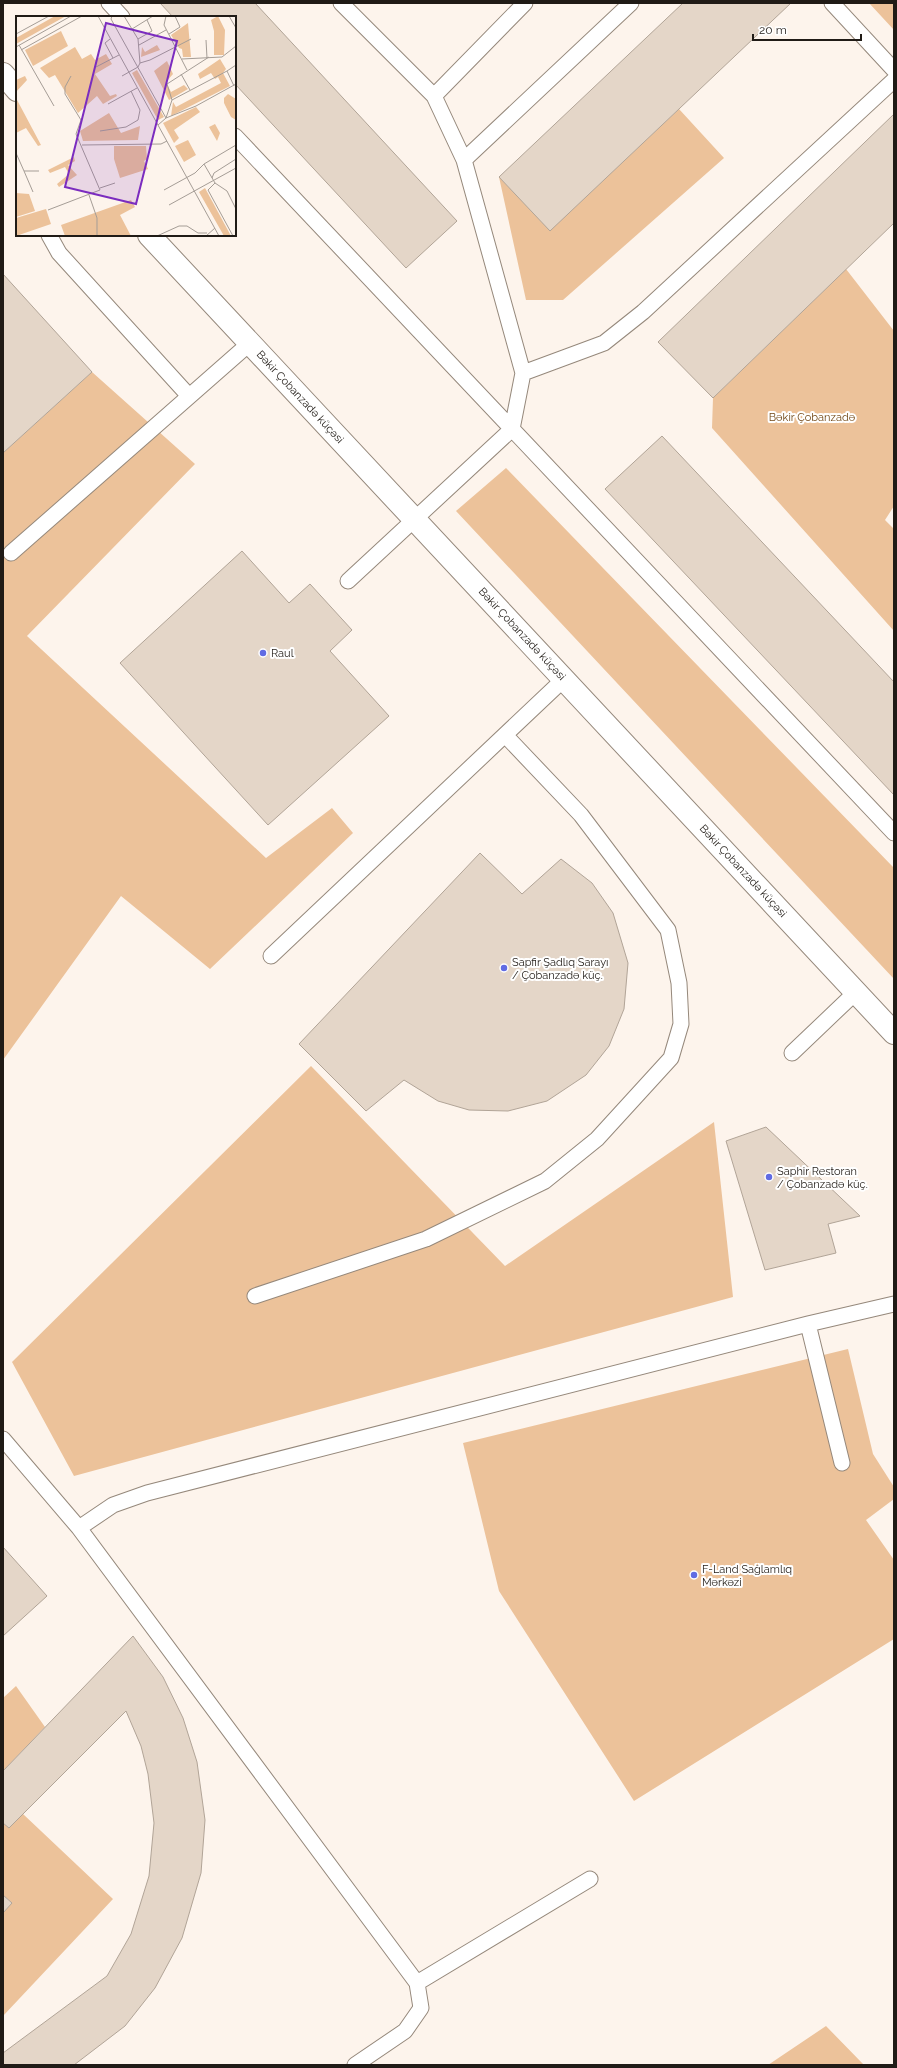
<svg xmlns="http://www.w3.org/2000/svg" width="897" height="2068" font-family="Raleway,sans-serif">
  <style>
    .green { fill: #ecc29a }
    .building { fill: #e4d6c8; stroke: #b1a497 }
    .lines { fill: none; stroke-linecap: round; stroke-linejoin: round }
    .lane-casing { stroke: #95887b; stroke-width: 17 }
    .secondary-casing { stroke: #95887b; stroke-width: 24 }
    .lane { stroke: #fff; stroke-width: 15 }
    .secondary { stroke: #fff; stroke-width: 22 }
    .poi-dot { fill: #606be3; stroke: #fff; stroke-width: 1.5 }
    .labels { text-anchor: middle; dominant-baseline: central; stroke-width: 4; stroke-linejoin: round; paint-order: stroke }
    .street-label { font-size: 11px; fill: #201b16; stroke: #fff }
    .park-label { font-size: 11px; fill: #724816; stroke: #fff }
    .poi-label { font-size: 11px; fill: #201b16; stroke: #fff; text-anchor: start }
    .inset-road { fill: none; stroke: #a59d96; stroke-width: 1 }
    .view { fill: #7b2cbf; fill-opacity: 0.15; stroke: #7b2cbf; stroke-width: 2 }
    .inset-edge { fill: none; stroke: #201b16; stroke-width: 2 }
  </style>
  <rect width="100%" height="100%" fill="#fdf4ec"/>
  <!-- green -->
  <path class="green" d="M869,3H894V30Z
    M679,109L724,158L563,300H526L499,177L550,230Z
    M846,269L894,331V506L885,520L894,529V631L712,428L713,398Z
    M92,372L195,464L27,636L266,858L332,808L353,833L210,969L121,896L3,1060V453Z
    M506,468L894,868V979L456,511Z
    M311,1066L505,1266L714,1122L733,1297L74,1476L12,1362Z
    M848,1349L873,1454L894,1487V1499L866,1520L894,1560V1639L634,1801L499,1591L463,1443Z
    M16,1686L45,1727L3,1771V1698Z
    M23,1814L113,1899L3,2016V1913L12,1903L3,1895V1823L9,1828Z
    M826,2026L864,2065H768Z"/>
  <!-- building -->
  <path class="building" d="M160,3H255L457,221L406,268L235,84V17H173Z
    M683,3H791L550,231L499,177Z
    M894,114V223L713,398L658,342Z
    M3,274L92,372L3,453Z
    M662,436L894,682V795L605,489Z
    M242,551L289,603L310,584L352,630L330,651L389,716L268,825L120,663Z
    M480,853L522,894L561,859L592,883L613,913L628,963L624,1009L609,1046L586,1075L547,1101L508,1111L469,1110L438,1101L404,1080L366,1111L299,1044Z
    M766,1127L860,1216L828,1224L836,1253L765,1270L726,1141Z
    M3,1547L47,1596L3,1636Z
    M133,1636L163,1677L183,1718L197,1762L205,1820L201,1873L182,1938L155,1988L125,2026L74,2065H3V2053L107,1976L131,1934L149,1876L154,1823L148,1774L141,1746L126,1711L9,1828L3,1823V1771Z
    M3,1895L12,1903L3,1913Z"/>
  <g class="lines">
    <defs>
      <path id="lane" d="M109,3L122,17
        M341,3L434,96L464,160L523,373L512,429L348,581
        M832,3L894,70
        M434,96L525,3
        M235,136L894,833
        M464,160L631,3
        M49,235L59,253L189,396
        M523,373L604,343L643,312L894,80
        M11,553L250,343
        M271,956L564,679
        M792,1053L856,992
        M255,1296L426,1239L545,1181L597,1139L671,1058L681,1024L679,983L668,930L581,815L505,735
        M808,1324L842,1463
        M3,1439L79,1528L417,1983L421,2008L405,2031L355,2065
        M79,1528L113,1505L147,1493L808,1324L894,1304
        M417,1983L590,1879"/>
      <path id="secondary" d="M3,74L17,90
        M149,235L894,1033"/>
    </defs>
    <!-- lane casing -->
    <use href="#lane" class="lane-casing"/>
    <!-- secondary casing -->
    <use href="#secondary" class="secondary-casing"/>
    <!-- lane -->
    <use href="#lane" class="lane"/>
    <!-- secondary -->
    <use href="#secondary" class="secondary"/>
  </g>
  <!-- markers -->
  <g class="poi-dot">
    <circle cx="263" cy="653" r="4"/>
    <circle cx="504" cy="968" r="4"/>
    <circle cx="769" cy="1177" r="4"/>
    <circle cx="694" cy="1575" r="4"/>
  </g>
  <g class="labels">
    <!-- street labels -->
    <g class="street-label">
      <text transform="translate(300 397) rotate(47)">Bəkir Çobanzadə küçəsi</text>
      <text transform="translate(522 634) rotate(47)">Bəkir Çobanzadə küçəsi</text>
      <text transform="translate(743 871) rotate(47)">Bəkir Çobanzadə küçəsi</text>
    </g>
    <!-- park labels -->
    <g class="park-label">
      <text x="812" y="417">Bəkir Çobanzadə</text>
    </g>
    <!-- poi labels -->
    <g class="poi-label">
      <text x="271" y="653">Raul</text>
      <text x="512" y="962">Sapfir Şadlıq Sarayı<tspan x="512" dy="13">/ Çobanzadə küç.</tspan></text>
      <text x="777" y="1171">Saphir Restoran<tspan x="777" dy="13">/ Çobanzadə küç.</tspan></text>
      <text x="702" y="1569">F-Land Sağlamlıq<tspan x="702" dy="13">Mərkəzi</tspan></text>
    </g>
  </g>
  <!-- overview -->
  <g transform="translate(16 16)">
    <rect width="220" height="220" fill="#fdf4ec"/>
    <path d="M39,0H50L0,28V22ZM202,0L209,14L208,39H198V15L195,4ZM172,7L175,41H167L166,33L163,32L155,19ZM45,15L52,30L17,50L9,34ZM141,29L144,34L125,41L126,31L129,36ZM59,31L66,43L75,38L79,44L90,38L96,48L79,58L94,80L100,78L101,80L87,88L81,80L62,97L39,59L33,62L24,52ZM204,43L210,53L207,57L214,70L155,100L157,86L160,91L205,67L202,61L199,63L195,57L184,63L182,58ZM151,45L157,58L150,66L155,76L168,69L172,73L153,84L138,55ZM121,54L148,101L142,104L116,57ZM9,60L11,64L0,76V64ZM212,78L220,83V104L215,101L208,87V82ZM0,82L25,129L22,130L10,112L0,117ZM180,91L184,96L158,114L163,122L158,127L147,107ZM93,97L105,117L124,110L122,124L67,125L64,115ZM199,108L204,117L201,125L193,111ZM172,124L180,139L168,146L159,130ZM98,130H130L131,143L128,145L132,153L104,162L98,143ZM58,141L59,145L52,149L61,159L43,171L41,168L53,158L49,151L34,157L32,154ZM189,172L215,220H208L183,176ZM0,177L13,178L19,195L0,201ZM115,184L119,191L104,199L115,220H49L45,209ZM30,193L35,208L0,220V202Z" fill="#ecc29a"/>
    <path class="inset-road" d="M82,0L203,220M96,0L95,3L150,102L156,84L211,55M150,0L148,9L171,54M213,0L220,12M116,13L137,0M0,18L33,0M153,18L164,11L159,0M94,23L89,27L97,42M122,23L136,15L131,4M190,24L191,42M3,29L38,90M123,29L150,14M0,31L55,0M5,34L66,0M166,43L206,41L220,30M124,47L134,44L175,23M80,51L103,39M165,58L174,74M106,60L122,51L124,47L122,23L108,0M218,70L211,55L220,49M156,84L151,68L193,41M92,88L121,72M142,109L150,102L180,90L220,68M84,115L110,111L122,104L124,94L115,75M66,129L145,128L151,125M220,129L188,148L199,167L211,175L220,193M0,137L8,155H23M8,155L17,176M196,162L198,157L220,143M199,167L192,174L217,220M84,172L99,167M148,174L179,157L188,148M73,179L81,202V220M153,189L220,152M32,194L84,174L60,118L65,104L49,78V71L55,60M141,220L163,210H171L182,217H191M190,220L199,212"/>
    <path class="view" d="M90,7L161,25L120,188L49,171Z"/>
    <rect width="220" height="220" class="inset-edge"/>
  </g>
  <!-- border -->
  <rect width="897" height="2068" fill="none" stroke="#201b16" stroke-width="8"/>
  <!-- scale -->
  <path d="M753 34v6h108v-6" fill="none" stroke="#201b16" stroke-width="2"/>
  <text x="759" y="34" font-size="12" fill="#201b16" stroke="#ffffff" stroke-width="3" paint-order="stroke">20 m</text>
</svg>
